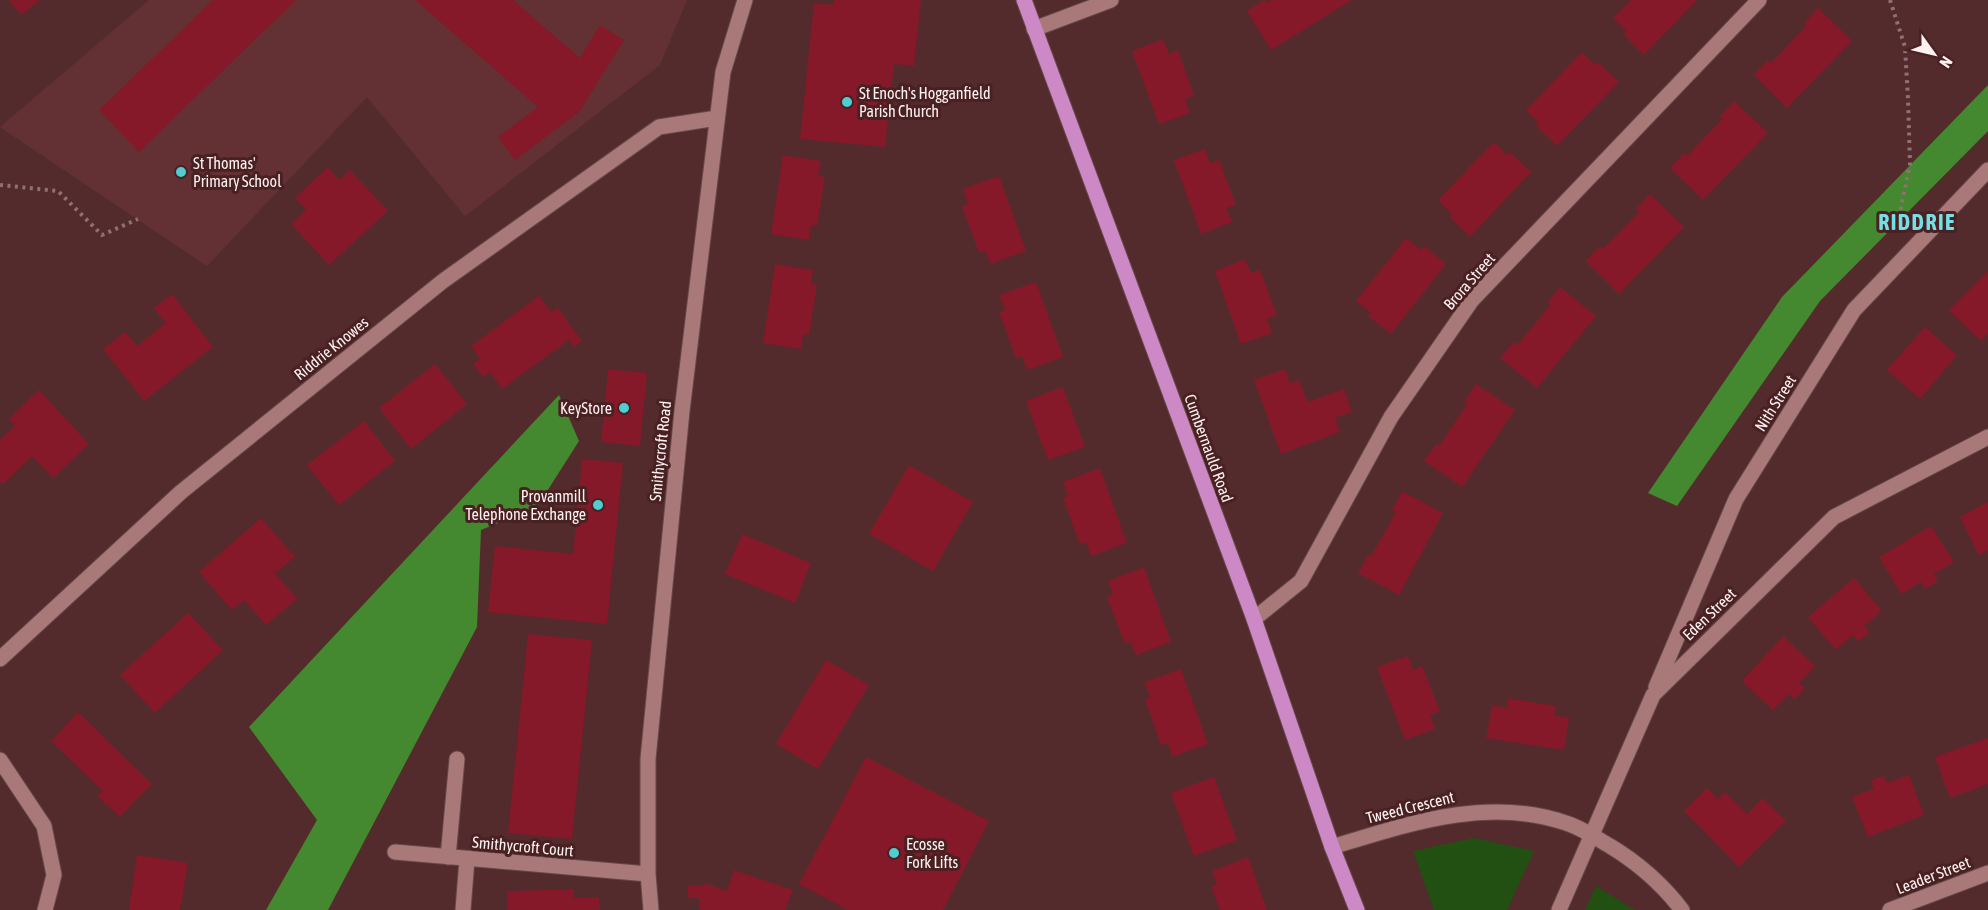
<svg xmlns="http://www.w3.org/2000/svg" width="1988" height="910" font-family="'Asap Condensed',sans-serif">
  <style>
    .built { fill: #633133 }
    .green { fill: #225012 }
    .forest { fill: #44882f }
    .building { fill: #851929 }
    .lines { fill: none; stroke-linecap: round; stroke-linejoin: round }
    .minor-casing { stroke: #674849; stroke-width: 17 }
    .major-casing { stroke: #674849; stroke-width: 17 }
    .path { stroke: #907172; stroke-width: 4; stroke-dasharray: 3 4.5; stroke-linecap: butt }
    .minor { stroke: #a97979; stroke-width: 15 }
    .major { stroke: #cc89c6; stroke-width: 15 }
    .poi-dot { fill: #51ccd1; stroke: #492122; stroke-width: 2 }
    .labels { text-anchor: middle; dominant-baseline: central; stroke-width: 6; stroke-linejoin: round; paint-order: stroke }
    .poi-label { font-size: 16px; fill: #fdf1f1; stroke: #492122; text-anchor: start }
    .street-label { font-size: 16px; fill: #fdf1f1; stroke: #492122 }
    .district-label { font-size: 22px; font-weight: bold; letter-spacing: 1.5px; fill: #74e0e5; stroke: #492122 }
  </style>
  <rect width="100%" height="100%" fill="#542b2c"/>
  <!-- built -->
  <path class="built" d="M149,0H687L660,65L465,216L367,97L207,266L0,127Z"/>
  <!-- green -->
  <path class="green" d="M1474,838L1534,851L1507,910H1434L1413,851Z
    M1596,886L1635,910H1585Z"/>
  <!-- forest -->
  <path class="forest" d="M1988,85V131L1820,301L1677,506L1648,493L1782,297Z
    M559,395L579,441L537,507L481,530L477,627L328,910H266L317,820L249,727Z"/>
  <!-- building -->
  <path class="building" d="M9,0H40L21,15Z
    M213,0H296L139,152L99,110Z
    M415,0H513L580,58L600,25L624,40L579,112L515,160L498,137L538,107Z
    M834,0H921L914,66L894,64L885,147L800,139L814,3L834,5Z
    M1264,0L1267,3L1271,0H1352L1271,50L1247,11Z
    M1631,0H1697L1644,55L1624,35L1626,31L1613,18Z
    M1818,8L1852,41L1787,108L1754,75L1768,60L1771,63L1789,44L1806,26L1804,23Z
    M1163,39L1169,54L1178,50L1194,96L1185,99L1190,113L1159,124L1132,51Z
    M1582,52L1595,65L1598,62L1619,82L1557,146L1536,126L1539,123L1526,110Z
    M1734,101L1768,133L1703,200L1670,168L1684,153L1687,156L1705,137L1722,119L1720,116Z
    M1494,142L1507,155L1510,152L1531,172L1470,237L1449,216L1452,214L1438,200Z
    M1205,149L1210,163L1219,160L1236,205L1226,208L1232,222L1201,234L1174,160Z
    M783,155L821,161L818,176L825,177L817,226L811,225L809,240L771,234Z
    M328,167L339,180L350,170L388,211L329,265L291,224L306,210L295,198Z
    M999,176L1026,251L990,264L985,250L979,253L962,206L968,204L963,189Z
    M1650,194L1684,227L1619,294L1586,261L1600,246L1603,249L1639,212L1636,209Z
    M1406,238L1421,250L1424,246L1446,264L1391,334L1368,316L1371,313L1356,301Z
    M1245,259L1251,273L1260,270L1277,315L1267,319L1272,333L1241,344L1215,271Z
    M775,264L813,270L811,284L817,285L809,335L803,334L801,349L763,343Z
    M1988,271V333L1981,341L1949,310Z
    M1036,282L1063,357L1027,370L1022,356L1016,358L999,312L1005,310L999,295Z
    M1560,287L1596,316L1537,388L1500,358L1514,342L1517,344L1520,342L1550,305L1547,303Z
    M172,294L213,347L144,401L103,349L125,332L137,346L166,323L154,308Z
    M539,296L551,312L558,308L582,341L574,347L569,340L502,389L490,372L483,377L473,364L480,359L471,346Z
    M1925,327L1957,355L1920,399L1887,370Z
    M435,364L467,404L411,449L379,408Z
    M608,369L647,373L640,446L601,442Z
    M1285,369L1290,383L1299,380L1308,402L1344,389L1352,412L1335,418L1340,432L1281,454L1254,380Z
    M1476,384L1515,410L1462,487L1424,461L1436,444L1439,446L1467,404L1464,402Z
    M1063,387L1085,447L1048,460L1026,401Z
    M39,390L89,444L53,478L32,456L3,484L0,481V440L15,426L9,419Z
    M364,421L395,461L339,505L307,465Z
    M582,459L623,463L607,624L488,612L495,546L573,554Z
    M909,465L973,502L933,571L869,534Z
    M1100,468L1127,543L1091,556L1086,542L1080,545L1063,498L1068,496L1063,482Z
    M1402,491L1443,513L1399,595L1358,573L1368,555L1371,556L1373,553L1396,512L1392,510Z
    M1988,502V550L1979,555L1960,517Z
    M261,518L295,557L275,573L297,599L266,625L244,600L232,610L199,572Z
    M1931,526L1954,562L1934,574L1938,581L1932,585L1925,589L1921,582L1901,594L1879,557Z
    M742,534L811,563L795,603L725,574Z
    M1144,567L1171,642L1136,655L1130,641L1125,644L1107,597L1113,595L1108,581Z
    M1854,578L1882,611L1864,626L1870,632L1864,637L1858,641L1853,635L1836,650L1808,617Z
    M188,613L223,650L155,713L120,675Z
    M528,634L592,640L572,839L508,833Z
    M1783,636L1815,666L1799,683L1805,688L1795,699L1789,694L1773,710L1742,681Z
    M1408,656L1413,670L1422,666L1440,711L1430,715L1435,729L1405,740L1377,667Z
    M826,660L869,685L818,769L776,744Z
    M1181,669L1208,744L1172,757L1168,743L1161,745L1145,699L1150,697L1145,682Z
    M1508,698L1556,706L1554,715L1569,718L1564,750L1486,738L1492,705L1507,708Z
    M78,712L152,784L120,817L97,796L103,791L51,741Z
    M1988,738V784L1950,798L1935,757Z
    M866,757L989,821L943,910H848L799,884Z
    M1909,775L1924,815L1868,837L1852,797L1874,789L1871,781L1877,778L1884,776L1887,783Z
    M1214,777L1237,840L1194,856L1171,793Z
    M1707,788L1718,799L1725,792L1747,814L1763,798L1786,821L1739,867L1684,811Z
    M137,855L188,863L180,910H129Z
    M1248,857L1267,910H1220L1211,887L1217,885L1212,871Z
    M734,870L793,890L785,910H699V898H688L687,885L704,886L705,883L727,891Z
    M574,889V898L599,897L600,910H507V891Z"/>
  <g class="lines">
    <defs>
      <path id="minor" d="M1034,29L1111,0
        M1254,619L1301,581L1391,417L1472,300L1759,0
        M0,659L181,492L443,281L659,127L717,118
        M1656,687L1736,499L1854,310L1988,170
        M0,760L44,826L54,875L45,910
        M1332,847C1408,824 1487,796 1566,823C1582,828 1596,838 1610,846C1638,863 1663,885 1682,910
        M395,852L648,874
        M448,857L457,759
        M463,910L467,859
        M651,910L648,874V759L682,411L723,72L745,0
        M1559,910L1653,695L1834,517L1988,437
        M1890,910L1988,873"/>
      <path id="major" d="M1024,0L1254,619L1332,847L1357,910"/>
    </defs>
    <!-- minor casing -->
    <use href="#minor" class="minor-casing"/>
    <!-- major casing -->
    <use href="#major" class="major-casing"/>
    <!-- path -->
    <path class="path" d="M1890,0L1905,47L1908,99L1910,164L1897,226
      M0,185L58,191L102,235L138,219"/>
    <!-- minor -->
    <use href="#minor" class="minor"/>
    <!-- major -->
    <use href="#major" class="major"/>
  </g>
  <!-- markers -->
  <g class="poi-dot">
    <circle cx="847" cy="102" r="6"/>
    <circle cx="181" cy="172" r="6"/>
    <circle cx="624" cy="408" r="6"/>
    <circle cx="598" cy="505" r="6"/>
    <circle cx="894" cy="853" r="6"/>
  </g>
  <g class="labels">
    <!-- poi labels -->
    <g class="poi-label">
      <text x="859" y="93">St Enoch's Hogganfield<tspan x="859" dy="18">Parish Church</tspan></text>
      <text x="193" y="163">St Thomas'<tspan x="193" dy="18">Primary School</tspan></text>
      <text x="612" y="408" text-anchor="end">KeyStore</text>
      <text x="586" y="496" text-anchor="end">Provanmill<tspan x="586" dy="18">Telephone Exchange</tspan></text>
      <text x="906" y="844">Ecosse<tspan x="906" dy="18">Fork Lifts</tspan></text>
    </g>
    <!-- street labels -->
    <g class="street-label">
      <text transform="translate(1469 281) rotate(-49)">Brora Street</text>
      <text transform="translate(331 348) rotate(-39)">Riddrie Knowes</text>
      <text transform="translate(1775 403) rotate(-58)">Nith Street</text>
      <text transform="translate(1209 448) rotate(70)">Cumbernauld Road</text>
      <text transform="translate(660 451) rotate(-84)">Smithycroft Road</text>
      <text transform="translate(1709 614) rotate(-44)">Eden Street</text>
      <text transform="translate(1410 807) rotate(-14)">Tweed Crescent</text>
      <text transform="translate(523 846) rotate(5)">Smithycroft Court</text>
      <text transform="translate(1933 875) rotate(-21)">Leader Street</text>
    </g>
    <!-- district labels -->
    <g class="district-label">
      <text x="1917" y="222">RIDDRIE</text>
    </g>
  </g>
  <!-- north arrow -->
  <g transform="translate(1934 54) rotate(124)" stroke="#492122" stroke-width="4.5" paint-order="stroke">
  <path d="M0-4.5L10 22L0 15L-10 22Z" fill="#fdf1f1"/>
  <text y="-9" font-size="16" font-weight="bold" text-anchor="middle" fill="#fdf1f1">N</text>
  </g>
</svg>
